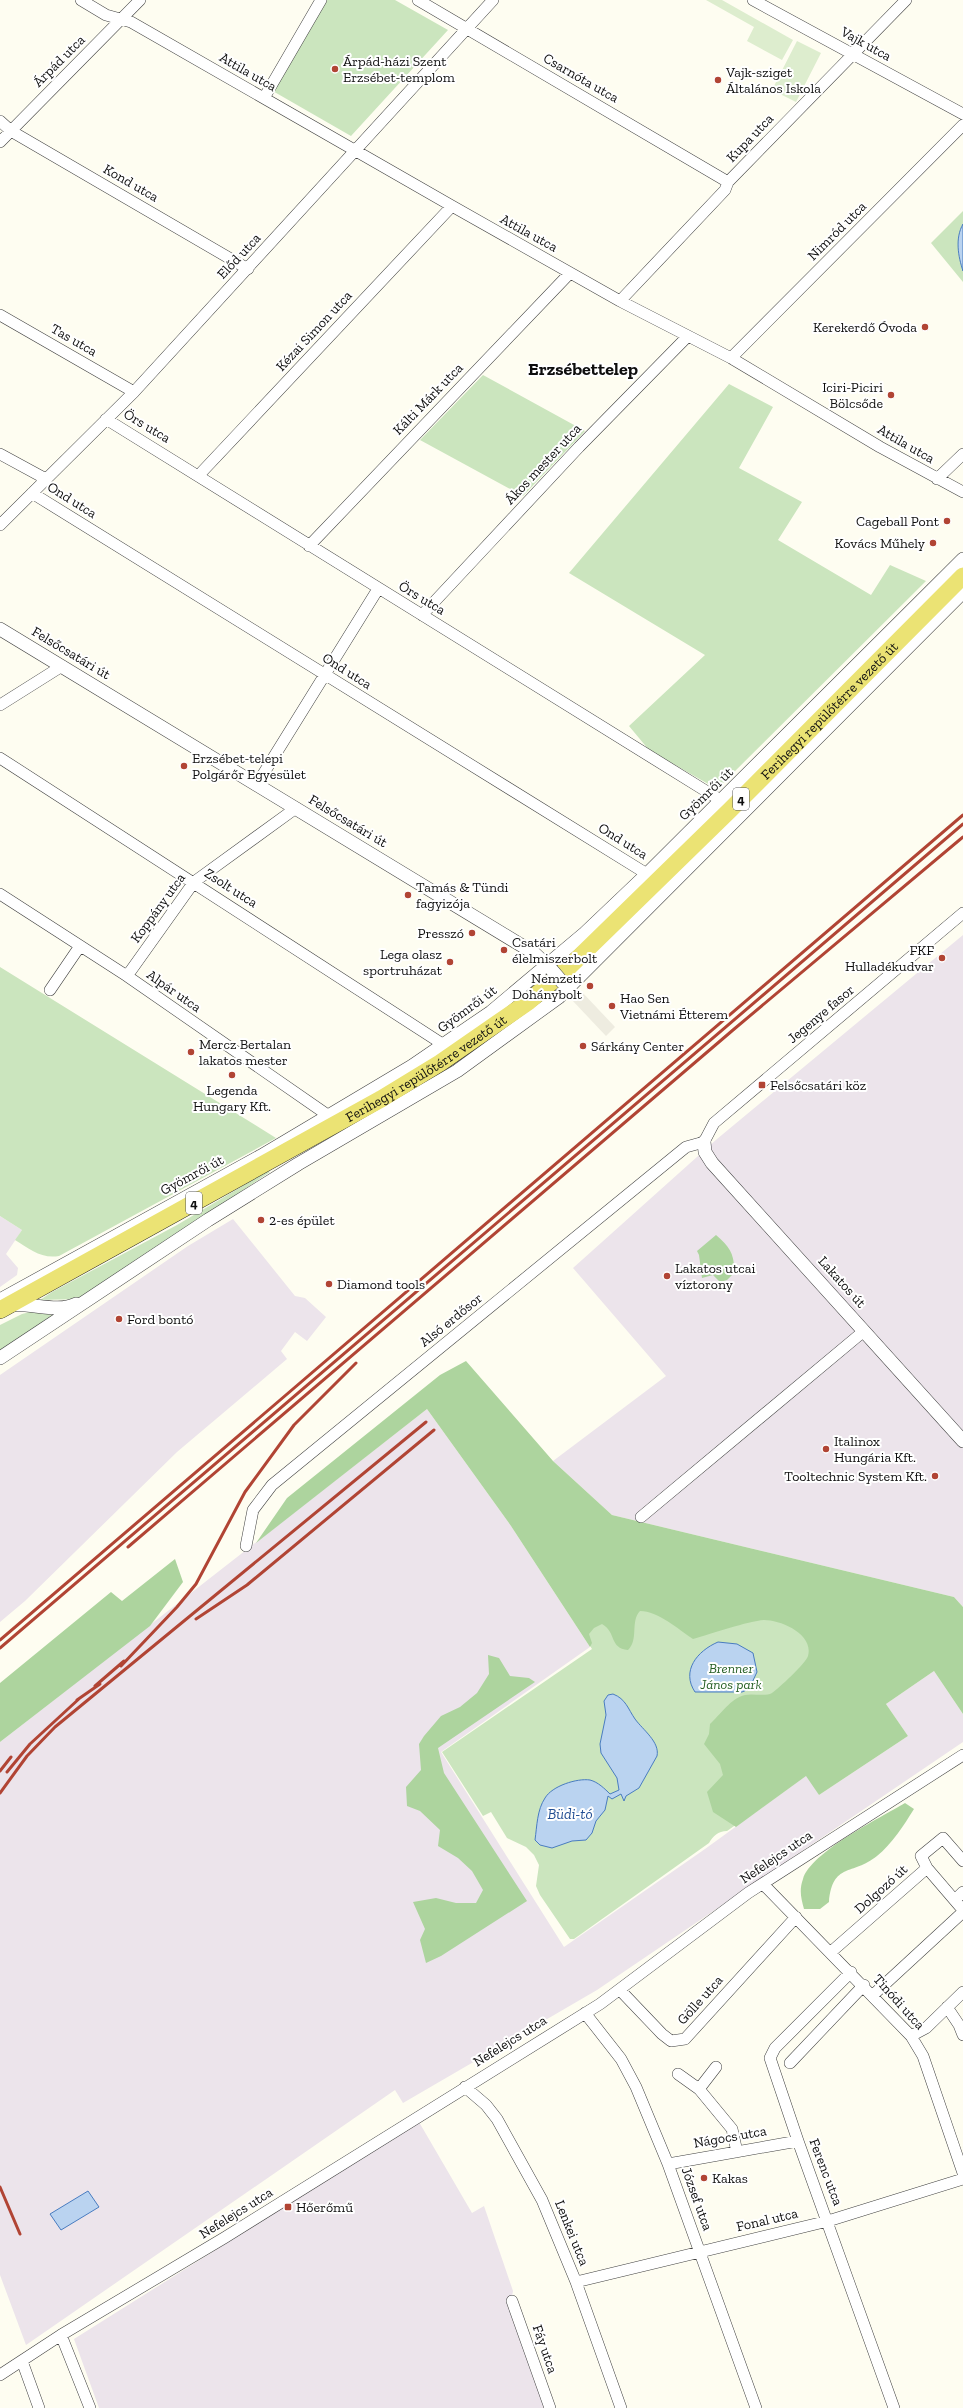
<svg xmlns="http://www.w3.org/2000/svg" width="963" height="2408" font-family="'Zilla Slab',serif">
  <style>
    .industrial { fill: #ece4eb }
    .green { fill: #cbe5be }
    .forest { fill: #add49e }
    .pitch { fill: #ddedce }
    .plaza { fill: #eeece0 }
    .water { fill: #bad3f0; stroke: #497cc0 }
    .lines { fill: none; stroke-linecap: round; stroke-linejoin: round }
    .minor-casing { stroke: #414141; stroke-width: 12 }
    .tertiary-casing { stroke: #414141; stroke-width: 14 }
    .primary-casing { stroke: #1f1f1f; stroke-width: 18 }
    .minor { stroke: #fff; stroke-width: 11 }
    .tertiary { stroke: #fff; stroke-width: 13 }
    .primary { stroke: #ebe374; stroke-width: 17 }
    .rail { stroke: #b14434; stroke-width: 3 }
    .tertiary-bridge-casing { stroke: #414141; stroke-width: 14; stroke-linecap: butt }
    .tertiary-bridge { stroke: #fff; stroke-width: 13 }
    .poi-dot { fill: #b14434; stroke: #fff; stroke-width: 1.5 }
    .labels { text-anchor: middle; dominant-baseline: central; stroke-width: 4; stroke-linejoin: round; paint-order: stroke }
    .shield { fill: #fff; stroke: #565656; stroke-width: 1 }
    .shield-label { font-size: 13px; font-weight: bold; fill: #0e0e0e }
    .street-label { font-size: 14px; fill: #0e0e0e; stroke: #fff }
    .poi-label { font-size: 14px; fill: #0e0e0e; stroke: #fff; text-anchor: start }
    .park-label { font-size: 14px; font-style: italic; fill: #276025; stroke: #fff }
    .water-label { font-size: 15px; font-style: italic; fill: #234f94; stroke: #fff }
    .district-label { font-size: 18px; font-weight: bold; fill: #0e0e0e; stroke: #fff }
  </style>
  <rect width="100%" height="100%" fill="#fefdf1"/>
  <!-- industrial -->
  <path class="industrial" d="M963,935V1607L954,1597L612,1515L553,1461L666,1376L573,1268L717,1139Z
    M0,1216L22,1230L6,1254L18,1268L17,1275L0,1287Z
    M233,1219L295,1296L305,1298L326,1317L307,1341L295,1332L281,1351L287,1359L177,1452L25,1601L0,1622V1375L188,1246Z
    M427,1409L511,1526L590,1647L441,1752L564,1947L705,1849L807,1775L819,1795L908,1736L886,1704L934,1671L963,1714V1742L597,1990L403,2103L395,2090L26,2345L0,2275V1742Z
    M419,2122L472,2213L484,2206L513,2291L510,2308L544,2408H99L74,2339Z"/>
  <!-- green -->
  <path class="green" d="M325,0H395L448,30L351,136L271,90Z
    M963,211V282L931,243Z
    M483,375L585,431L523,496L420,440Z
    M729,384L773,407L739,468L802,502L778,540L871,595L890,565L926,581L717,789L649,750L629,726L705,655L569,573Z
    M0,967L276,1138L59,1256C41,1259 30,1249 15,1240L22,1230L0,1216Z
    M268,1171L270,1172L91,1292L78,1299L40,1300L52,1292L177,1225Z
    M34,1311L56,1316L0,1352V1325L22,1314Z
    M562,1552L948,1602L884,1703L808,1774L727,1831C718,1831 713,1836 709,1843L574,1939H570L540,1895L536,1886L539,1865L534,1855L526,1847L507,1838L491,1812L483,1816L442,1752L592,1649L540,1567Z"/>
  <!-- forest -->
  <path class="forest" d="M716,1235C730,1247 735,1255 734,1273L727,1280L720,1282L713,1275L702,1278L699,1255L697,1251Z
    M466,1361L553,1461L612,1515L954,1597L963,1607V1714L934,1671L886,1704L908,1736L819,1795L806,1776L736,1827L713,1812L707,1792L723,1775L720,1764L704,1744L709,1734L710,1724C720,1715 731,1698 745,1695C753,1693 765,1697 772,1693C778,1689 806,1663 808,1656C814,1634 781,1620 764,1620C748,1621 711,1634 693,1639C678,1629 658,1611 640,1611C630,1621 639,1640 628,1650C609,1648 617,1633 602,1624L594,1628L589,1634L592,1643L590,1647L511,1526L427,1409L256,1543L287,1498L440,1375Z
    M175,1559L183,1582L150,1626L0,1742V1683L111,1592L122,1601Z
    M488,1655L499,1658L510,1676L529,1678L535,1682L438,1748L444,1773L527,1901L441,1956L426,1963L420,1940L425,1929L413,1902L436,1898L456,1903H476L483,1890L472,1871L458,1858L438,1846L440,1830L420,1811L407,1806L406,1787L421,1770L419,1744L424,1736L441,1716L460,1707L477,1693L489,1674Z
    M905,1803L914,1809C904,1825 892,1844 877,1856C852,1876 833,1862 829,1902L820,1909H804C801,1898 799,1890 803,1879C811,1852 880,1818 905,1803Z"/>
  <!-- pitch -->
  <path class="pitch" d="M706,0H722L793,40L782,60L747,41L754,27Z
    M797,41L821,53L796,102L772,90Z"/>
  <!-- plaza -->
  <path class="plaza" d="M581,991L615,1027L606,1036L572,1000Z"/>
  <!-- water -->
  <path class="water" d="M963,224V271C958,256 955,238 963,224Z
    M718,1642L737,1644L753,1653L757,1672L749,1689L742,1692H695C681,1671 697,1651 718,1642Z
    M613,1694C626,1699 628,1709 635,1719C643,1730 660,1742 657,1756L639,1788L626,1796L624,1801L621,1794L612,1799L608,1796L605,1810L596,1821L592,1833L586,1840L572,1841L552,1848L540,1845L535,1840C537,1826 537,1810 545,1798C552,1786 577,1778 590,1780C598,1782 605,1789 610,1794L619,1790L617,1778L601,1753L600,1744L606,1715L604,1701L608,1695Z
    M88,2191L99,2207L61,2230L50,2214Z"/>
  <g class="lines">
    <defs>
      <path id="minor" d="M81,0L106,15L131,22L452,206L620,301L731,358L880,447L963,492
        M418,0L728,182
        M753,0L963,114
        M264,98L321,0
        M0,121L11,131L248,269
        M0,142L140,0
        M620,301L725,190L728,182L906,0
        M0,315L134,392
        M731,358L963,125
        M106,419L722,801
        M0,454L46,479
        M199,475L452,206
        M937,479L963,454
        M32,493L647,874
        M0,525L134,392L493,0
        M309,546L570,273
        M422,615L579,447L688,336
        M0,705L62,666
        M0,758L444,1045
        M257,784L378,589
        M0,894L127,976L329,1116
        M127,976L194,882L296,808
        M50,990L80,946
        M641,1517L864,1331
        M246,1546L253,1510L272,1485L686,1147L704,1142L714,1123L963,913
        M927,1868L921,1856L943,1838L963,1861
        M763,1884L911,2036L923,2056L963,2173
        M955,1900L963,1892
        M831,1952L927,1868L963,1910
        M851,1972L775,2048L770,2058L798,2141L894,2408
        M620,1990L662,2034L671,2041L685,2039L796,1917
        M873,1995L963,1912
        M947,2007L959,2025L963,2035
        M585,2013L621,2059L636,2087L668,2164L756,2408
        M911,2036L926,2028L963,1992
        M790,2063L864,1985
        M678,2074L699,2089L732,2129L737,2152
        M465,2087L486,2105L497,2119L542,2200L576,2282L621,2408
        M699,2089L716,2067
        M668,2164L798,2141
        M576,2282L828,2221L963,2179
        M512,2301L550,2408
        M61,2335L90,2408
        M22,2361L39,2408
        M0,2375L61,2335L224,2238L600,2004L748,1893L963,1755"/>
      <path id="tertiary" d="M0,629L534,953L551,969
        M704,1142L705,1152L712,1163L963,1441
        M0,1300L261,1156L412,1066L491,1012L585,933L647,874L963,559
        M11,1305C32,1303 58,1313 76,1304
        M0,1358L208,1220L298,1164L457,1071L559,997L963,592"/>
      <g id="primary">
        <path id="s1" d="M0,1310L381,1099L440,1063L528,1002L570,966L730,810L963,576"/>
      </g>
    </defs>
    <!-- minor casing -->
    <use href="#minor" class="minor-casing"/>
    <!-- tertiary casing -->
    <use href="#tertiary" class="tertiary-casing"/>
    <!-- primary casing -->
    <use href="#primary" class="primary-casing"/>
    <!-- minor -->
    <use href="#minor" class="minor"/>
    <!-- tertiary -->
    <use href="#tertiary" class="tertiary"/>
    <!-- primary -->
    <use href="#primary" class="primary"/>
    <!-- rail -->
    <path class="rail" d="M128,1547L733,1030L963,837
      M196,1619L247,1585L434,1430
      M0,1640L963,815
      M0,1648L963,824
      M121,1666L177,1607L196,1584L245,1492L294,1425L356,1363
      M95,1686L124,1661
      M77,1700L100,1684
      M0,1771L11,1757
      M7,1772L30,1744L81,1697
      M0,1793L27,1756L55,1727L426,1422
      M0,2187L20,2234"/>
    <defs>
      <path id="tertiary-bridge" d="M551,969L563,983"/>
    </defs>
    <!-- tertiary-bridge casing -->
    <use href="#tertiary-bridge" class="tertiary-bridge-casing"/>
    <!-- tertiary-bridge -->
    <use href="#tertiary-bridge" class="tertiary-bridge"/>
  </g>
  <!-- markers -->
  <g class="poi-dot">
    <circle cx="335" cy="69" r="4"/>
    <circle cx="718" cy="80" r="4"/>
    <circle cx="925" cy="327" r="4"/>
    <circle cx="891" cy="395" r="4"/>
    <circle cx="947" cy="521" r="4"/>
    <circle cx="933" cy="543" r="4"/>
    <circle cx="184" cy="766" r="4"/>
    <circle cx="408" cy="895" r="4"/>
    <circle cx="472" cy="933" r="4"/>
    <circle cx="504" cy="950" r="4"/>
    <circle cx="942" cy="958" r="4"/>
    <circle cx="450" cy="962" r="4"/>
    <circle cx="590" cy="986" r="4"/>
    <circle cx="612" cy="1006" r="4"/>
    <circle cx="583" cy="1046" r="4"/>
    <circle cx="191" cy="1052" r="4"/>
    <circle cx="232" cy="1075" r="4"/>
    <rect x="758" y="1081" width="8" height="8" rx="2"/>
    <circle cx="261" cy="1220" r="4"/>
    <circle cx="667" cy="1276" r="4"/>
    <circle cx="329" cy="1284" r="4"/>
    <circle cx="119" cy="1319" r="4"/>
    <circle cx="826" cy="1449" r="4"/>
    <circle cx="935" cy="1476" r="4"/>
    <circle cx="704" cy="2178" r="4"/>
    <rect x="284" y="2203" width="8" height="8" rx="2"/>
  </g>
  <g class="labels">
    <!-- shield labels -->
    <g class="shield">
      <rect x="733" y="788" width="16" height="22" rx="3"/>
      <rect x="186" y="1192" width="16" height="22" rx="3"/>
    </g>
    <g class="shield-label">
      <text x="741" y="799">4</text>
      <text x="194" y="1203">4</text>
    </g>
    <!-- street labels -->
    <g class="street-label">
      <text transform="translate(866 44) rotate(29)">Vajk utca</text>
      <text transform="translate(59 61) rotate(-45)">Árpád utca</text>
      <text transform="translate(248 72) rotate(30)">Attila utca</text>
      <text transform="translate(581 78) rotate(30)">Csarnóta utca</text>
      <text transform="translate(750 138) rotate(-46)">Kupa utca</text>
      <text transform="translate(131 183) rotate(30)">Kond utca</text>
      <text transform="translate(837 231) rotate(-45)">Nimród utca</text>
      <text transform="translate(529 233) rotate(29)">Attila utca</text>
      <text transform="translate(239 256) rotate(-47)">Előd utca</text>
      <text transform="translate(314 331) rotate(-47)">Kézai Simon utca</text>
      <text transform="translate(74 340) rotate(30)">Tas utca</text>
      <text transform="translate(428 399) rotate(-46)">Kálti Márk utca</text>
      <text transform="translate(147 426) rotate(31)">Örs utca</text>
      <text transform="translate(906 444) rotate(30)">Attila utca</text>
      <text transform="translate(543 464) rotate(-47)">Ákos mester utca</text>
      <text transform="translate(72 500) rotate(32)">Ond utca</text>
      <text transform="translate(422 598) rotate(31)">Örs utca</text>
      <text transform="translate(71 653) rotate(31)">Felsőcsatári út</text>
      <text transform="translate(347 671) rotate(32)">Ond utca</text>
      <text stroke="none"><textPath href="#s1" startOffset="1031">Ferihegyi repülőtérre vezető út</textPath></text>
      <text transform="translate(706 794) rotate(-44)">Gyömrői út</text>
      <text transform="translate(348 821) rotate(31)">Felsőcsatári út</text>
      <text transform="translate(623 841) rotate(32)">Ond utca</text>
      <text transform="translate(231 888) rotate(33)">Zsolt utca</text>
      <text transform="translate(158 908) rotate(-54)">Koppány utca</text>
      <text transform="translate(174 991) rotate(35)">Alpár utca</text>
      <text transform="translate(467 1009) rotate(-36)">Gyömrői út</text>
      <text transform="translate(821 1014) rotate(-40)">Jegenye fasor</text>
      <text stroke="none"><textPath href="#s1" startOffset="490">Ferihegyi repülőtérre vezető út</textPath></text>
      <text transform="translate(192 1175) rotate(-28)">Gyömrői út</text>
      <text transform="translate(842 1282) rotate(48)">Lakatos út</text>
      <text transform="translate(451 1320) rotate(-39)">Alsó erdősor</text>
      <text transform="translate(776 1857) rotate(-34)">Nefelejcs utca</text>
      <text transform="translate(881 1889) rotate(-42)">Dolgozó út</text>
      <text transform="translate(700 2000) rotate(-48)">Gölle utca</text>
      <text transform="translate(899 2002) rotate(48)">Tinódi utca</text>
      <text transform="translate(510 2041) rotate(-32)">Nefelejcs utca</text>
      <text transform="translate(730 2137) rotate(-10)">Nágocs utca</text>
      <text transform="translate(826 2172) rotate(69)">Ferenc utca</text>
      <text transform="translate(697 2199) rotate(70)">József utca</text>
      <text transform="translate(236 2213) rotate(-32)">Nefelejcs utca</text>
      <text transform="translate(767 2220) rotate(-13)">Fonal utca</text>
      <text transform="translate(572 2233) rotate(68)">Lenkei utca</text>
      <text transform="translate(545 2349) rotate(71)">Fáy utca</text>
    </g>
    <!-- poi labels -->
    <g class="poi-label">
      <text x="343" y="61">Árpád-házi Szent<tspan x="343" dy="16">Erzsébet-templom</tspan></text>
      <text x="726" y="72">Vajk-sziget<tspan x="726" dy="16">Általános Iskola</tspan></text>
      <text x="917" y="327" text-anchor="end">Kerekerdő Óvoda</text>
      <text x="883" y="387" text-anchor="end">Iciri-Piciri<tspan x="883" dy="16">Bölcsőde</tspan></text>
      <text x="939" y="521" text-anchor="end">Cageball Pont</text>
      <text x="925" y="543" text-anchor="end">Kovács Műhely</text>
      <text x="192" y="758">Erzsébet-telepi<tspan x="192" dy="16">Polgárőr Egyesület</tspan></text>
      <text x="416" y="887">Tamás &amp; Tündi<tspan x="416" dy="16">fagyizója</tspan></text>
      <text x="464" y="933" text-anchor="end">Presszó</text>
      <text x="512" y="942">Csatári<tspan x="512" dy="16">élelmiszerbolt</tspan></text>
      <text x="934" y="950" text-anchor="end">FKF<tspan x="934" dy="16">Hulladékudvar</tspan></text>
      <text x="442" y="954" text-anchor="end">Lega olasz<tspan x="442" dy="16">sportruházat</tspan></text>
      <text x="582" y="978" text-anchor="end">Nemzeti<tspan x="582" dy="16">Dohánybolt</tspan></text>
      <text x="620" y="998">Hao Sen<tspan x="620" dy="16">Vietnámi Étterem</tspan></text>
      <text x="199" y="1044">Mercz Bertalan<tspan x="199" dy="16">lakatos mester</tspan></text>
      <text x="591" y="1046">Sárkány Center</text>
      <text x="770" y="1085">Felsőcsatári köz</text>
      <text x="232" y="1090" text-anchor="middle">Legenda<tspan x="232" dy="16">Hungary Kft.</tspan></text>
      <text x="269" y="1220">2-es épület</text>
      <text x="675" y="1268">Lakatos utcai<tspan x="675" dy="16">víztorony</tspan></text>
      <text x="337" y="1284">Diamond tools</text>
      <text x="127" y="1319">Ford bontó</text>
      <text x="834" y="1441">Italinox<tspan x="834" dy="16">Hungária Kft.</tspan></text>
      <text x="927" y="1476" text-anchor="end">Tooltechnic System Kft.</text>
      <text x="712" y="2178">Kakas</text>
      <text x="296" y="2207">Hőerőmű</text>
    </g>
    <!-- park labels -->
    <g class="park-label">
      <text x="731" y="1668">Brenner<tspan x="731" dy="16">János park</tspan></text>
    </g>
    <!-- water labels -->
    <g class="water-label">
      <text x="570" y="1814">Büdi-tó</text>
    </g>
    <!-- district labels -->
    <g class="district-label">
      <text x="583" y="369">Erzsébettelep</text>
    </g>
  </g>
</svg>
